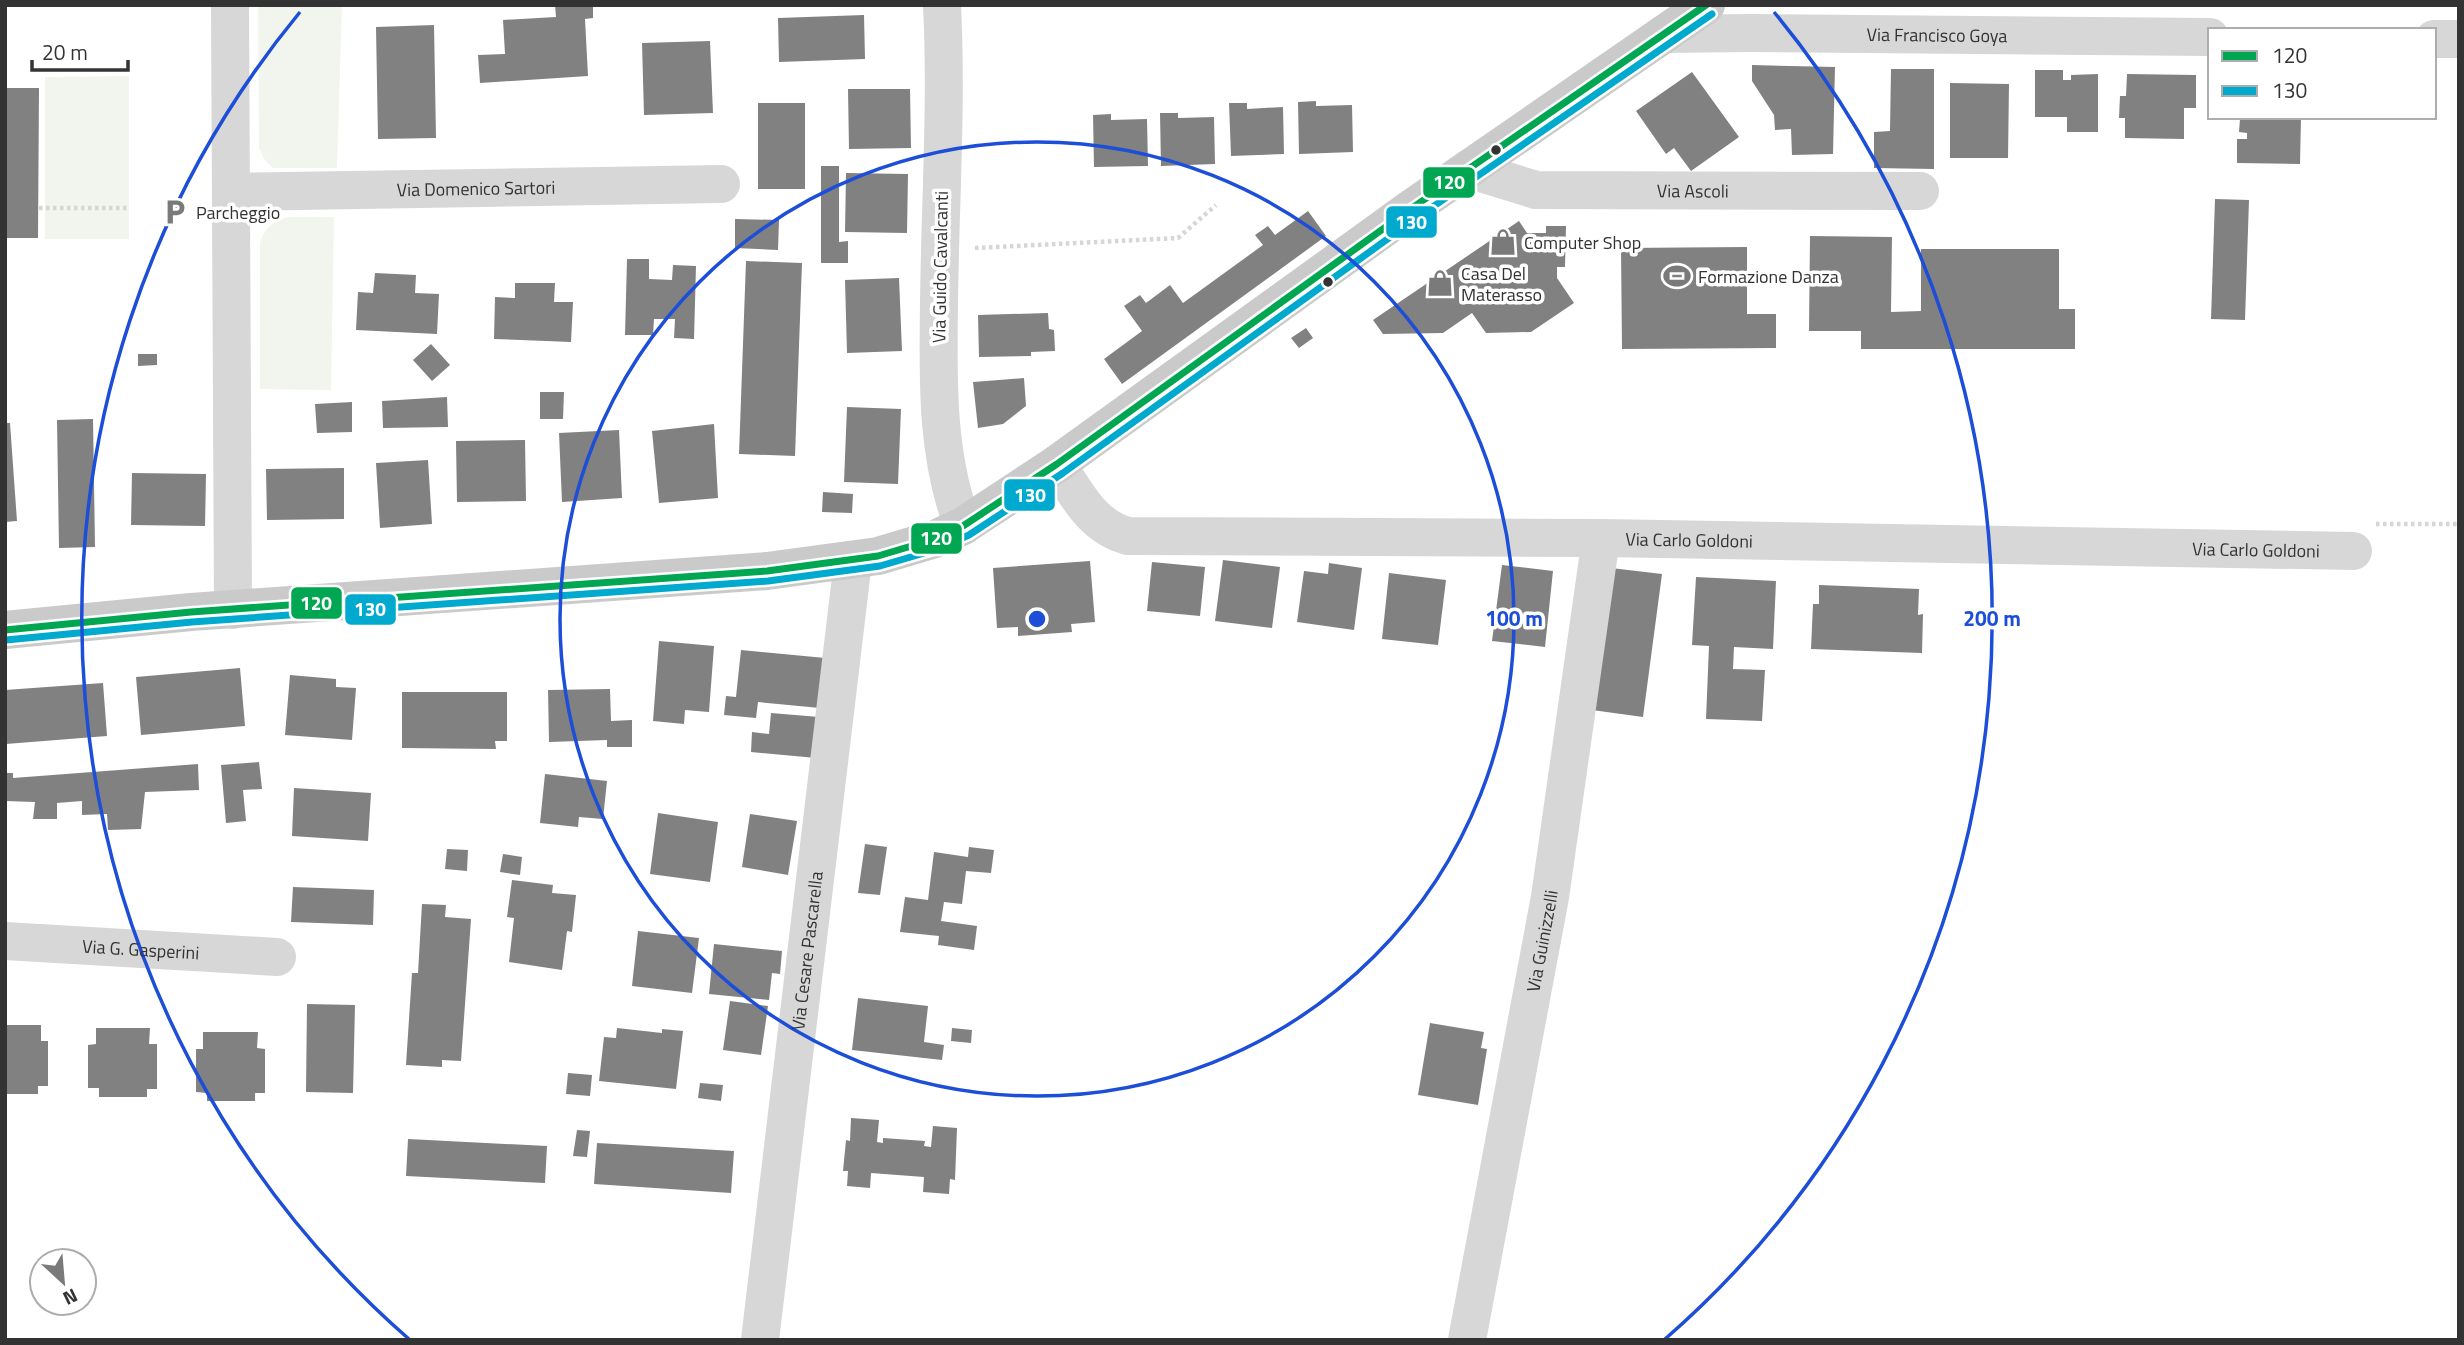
<svg xmlns="http://www.w3.org/2000/svg" width="2464" height="1345" font-family="'Titillium Web',sans-serif">
  <style>
    .green { fill: #f1f5ed }
    .building { fill: #818181 }
    .lines { fill: none; stroke-linecap: round; stroke-linejoin: round }
    .path { stroke: #d6d6d6; stroke-width: 4.5; stroke-dasharray: 3.5 3.5; stroke-linecap: butt }
    .minor { stroke: #d7d7d7; stroke-width: 38 }
    .major { stroke: #cacaca; stroke-width: 38 }
    .bus-1-casing { stroke: #fff; stroke-width: 12 }
    .bus-2-casing { stroke: #fff; stroke-width: 12 }
    .bus-1 { stroke: #00a651; stroke-width: 7 }
    .bus-2 { stroke: #00a9ce; stroke-width: 7 }
    .ring { fill: none; stroke: #1d4ed8; stroke-width: 3.5 }
    .bus-dot { fill: #333; stroke: #fff; stroke-width: 2.5 }
    .labels { text-anchor: middle; dominant-baseline: central; stroke-width: 7; stroke-linejoin: round; paint-order: stroke }
    .street-label { font-size: 18px; fill: #333; stroke: #fff }
    .poi-label { font-size: 18px; fill: #333; stroke: #fff; text-anchor: start }
    .centre { fill: #1d4ed8; stroke: #fff; stroke-width: 3.5 }
    .ring-label { font-size: 21px; text-anchor: middle; font-weight: bold; fill: #1d4ed8; stroke: #fff; stroke-width: 7; stroke-linejoin: round; paint-order: stroke }
    .line-badge { stroke: #fff; stroke-width: 2.5 }
    .badge-label { font-size: 19px; text-anchor: middle; font-weight: bold; fill: #fff }
  </style>
  <rect width="100%" height="100%" fill="#fff"/>
  <!-- green -->
  <path class="green" d="M258,5H342L337,168H273L264,159L259,148Z
    M129,76V239H45V77Z
    M288,217H334L331,390L260,389V243C266,227 271,222 288,217Z"/>
  <!-- building -->
  <path class="building" d="M555,5H593V18L585,19L588,76L480,83L478,55L505,54L503,20L556,17Z
    M864,15L865,59L779,62L778,18Z
    M434,25L436,138L378,139L376,27Z
    M710,41L713,113L644,115L642,43Z
    M1752,65L1835,67L1833,154L1792,155L1791,129L1775,130L1774,115L1752,81Z
    M1891,69H1934V169L1874,168V132L1890,131Z
    M2035,70H2063V80H2071V75L2098,74V132H2067V117H2035Z
    M1692,72L1739,137L1691,171L1674,148L1666,154L1636,111Z
    M2127,74L2196,75V108H2184V139L2125,138V118H2119L2120,96H2126Z
    M1950,83L2009,84L2008,158H1950Z
    M5,88H39L38,238H5Z
    M848,89H910L911,148L849,149Z
    M1316,101V106L1352,105L1353,152L1299,154L1298,102Z
    M758,103H805V189H758Z
    M1229,103H1247V109L1283,107L1284,154L1231,156Z
    M1160,113H1178V118L1214,117L1215,164L1161,166Z
    M1111,114V120L1147,119L1148,166L1094,167L1093,115Z
    M2247,117H2301L2300,164L2237,163V139H2247V133L2239,132L2240,119Z
    M821,166H839V242L848,241V263H821Z
    M846,173L908,174L907,233L845,232Z
    M2215,199L2249,200L2245,320L2211,319Z
    M1308,211L1326,236L1122,384L1104,359L1142,331L1124,306L1140,295L1146,303L1170,285L1183,303L1263,245L1255,235L1268,226L1275,235Z
    M735,219L779,220L778,250L735,248Z
    M1519,221L1527,233H1546V226H1566L1565,267H1557V278L1574,303L1531,332L1486,333L1472,313L1443,333L1383,334L1373,320Z
    M1810,236L1892,237L1891,312L1921,311V249H2059V309H2075V349H1861V331H1809Z
    M1747,247V314H1776V348L1622,349L1621,248Z
    M627,259H649V279L672,280L673,265L696,266L694,339L674,338L675,319H654L653,335H625Z
    M746,261L802,263L795,456L739,454Z
    M375,273L416,275L415,293L439,294L437,334L356,330L358,292L373,293Z
    M899,278L902,351L847,353L845,280Z
    M515,283H555L554,302H573L571,342L494,339L495,297L515,298Z
    M1048,313L1049,329L1054,330L1055,351L1031,352V356L979,357L978,315Z
    M1306,328L1313,338L1299,348L1291,338Z
    M431,344L450,365L432,381L413,360Z
    M138,354H157V365L138,366Z
    M1024,378L1026,406L1003,424L978,428L973,382Z
    M540,392H564L563,419H540Z
    M447,397L448,427L383,428L382,401Z
    M352,402V432L317,433L315,404Z
    M847,407L901,409L898,484L844,482Z
    M93,419L95,547L59,548L57,420Z
    M5,423H10L17,521L5,522Z
    M714,424L718,498L659,503L652,431Z
    M619,430L622,498L562,502L559,433Z
    M525,440L526,501L457,502L456,441Z
    M428,460L432,524L380,528L376,463Z
    M344,468V519L267,520L266,469Z
    M132,473L206,474L205,526L131,525Z
    M823,492L853,494L852,513L822,512Z
    M1223,560L1280,567L1272,628L1215,621Z
    M1090,561L1095,622L1071,624L1072,632L1018,636V627L997,628L993,568Z
    M1152,562L1205,567L1200,616L1147,611Z
    M1329,563L1362,568L1354,630L1297,622L1304,571L1328,574Z
    M1502,565L1553,571L1545,647L1492,641Z
    M1611,568L1662,574L1643,717L1592,710Z
    M1389,573L1446,580L1438,645L1382,639Z
    M1696,577L1776,581L1773,649L1734,647L1733,669L1765,670L1762,721L1706,719L1709,646L1692,645Z
    M1819,585L1919,589L1918,615L1923,614L1922,653L1811,649L1813,604H1819Z
    M659,641L714,646L709,712L685,710L684,724L653,721Z
    M741,650L825,658L820,708L758,702L756,718L724,715L726,696L736,697Z
    M240,668L245,726L141,735L136,677Z
    M290,675L336,679V687L356,688L352,740L285,735Z
    M103,683L107,736L6,744L5,690Z
    M610,689L611,721L632,720V747H607V740L549,742L548,690Z
    M402,692H507V741H495L496,749L402,748Z
    M771,713L819,717L816,758L751,752L752,732L769,734Z
    M259,762L262,789L243,790L246,821L226,823L221,765Z
    M198,764L199,790L145,792L141,829L108,830L107,814L82,815V801L57,803V819H33L35,802L5,801V773H13V778Z
    M545,774L607,781L603,819L579,817L578,827L540,823Z
    M294,788L371,793L368,841L292,836Z
    M658,813L718,822L710,882L650,874Z
    M750,814L797,821L788,875L742,867Z
    M865,844L887,847L880,895L858,893Z
    M969,847L994,850L991,873L966,871L962,904L944,902L941,921L977,926L974,950L938,945L939,936L900,932L905,897L928,900L934,852L968,857Z
    M447,849L468,850L467,871L445,869Z
    M503,854L522,857L520,875L500,872Z
    M512,880L553,885L552,893L576,895L572,932L567,931L562,970L509,962L514,918L507,917Z
    M293,887L374,890L373,925L291,922Z
    M422,904L446,905L445,917L471,919L461,1061L442,1060V1067L406,1065L412,973H418Z
    M638,931L699,938L692,993L632,986Z
    M714,944L782,951L780,974L772,973L769,1000L709,994Z
    M858,998L928,1006L924,1042L944,1045L942,1060L852,1050Z
    M730,1001L768,1006L761,1055L723,1050Z
    M307,1004L355,1005L353,1093L306,1092Z
    M1430,1023L1484,1032L1481,1048L1487,1049L1478,1105L1418,1095Z
    M5,1025H41V1041H48V1086H38V1094H5Z
    M96,1028H150L149,1044H157V1089H147V1097H99V1088H88V1045L96,1044Z
    M617,1028L662,1033V1029L683,1031L676,1089L599,1081L604,1037L616,1038Z
    M952,1028L972,1030L971,1043L951,1041Z
    M203,1032H258L257,1048L265,1049V1093H255V1101H207V1093L196,1092V1049H203Z
    M568,1073L592,1075L590,1096L566,1094Z
    M700,1083L723,1085L721,1101L698,1098Z
    M851,1118L879,1120L877,1142L883,1143V1138L925,1141L924,1146L931,1147L933,1126L957,1128L955,1180L950,1179L949,1194L923,1192L924,1177L871,1173L870,1188L847,1186L848,1171H843L846,1140L850,1141Z
    M577,1130L590,1131L587,1157L573,1156Z
    M408,1139L547,1146L545,1183L406,1176Z
    M597,1143L734,1151L731,1193L594,1184Z"/>
  <g class="lines">
    <!-- path -->
    <path class="path" d="M39,208H129
      M975,248L1178,238L1216,205
      M2376,524H2459"/>
    <!-- minor -->
    <g class="minor">
      <path d="M230,5L233,610"/>
      <path d="M942,5C947,105 940,205 939,304C938,379 936,455 963,526"/>
      <path id="s1" d="M1664,34L1752,33L2210,37"/>
      <path d="M2434,39H2459"/>
      <path id="s2" d="M1468,169L1536,190L1920,191"/>
      <path id="s3" d="M231,192L721,184"/>
      <path id="s4" d="M1057,464C1076,493 1092,527 1128,536L1601,538L2353,551"/>
      <path id="s5" d="M5,941L277,957"/>
      <path id="s6" d="M760,1340L853,561"/>
      <path id="s7" d="M1467,1340L1550,897L1601,538"/>
    </g>
    <!-- major -->
    <path class="major" d="M5,630L191,612L767,571L878,556L935,539L963,526L1057,464L1412,208L1706,5"/>
    <defs>
      <path id="bus-1" d="M5,630L191,612L767,571L878,556L935,539L963,526L1057,464L1412,208L1706,5"/>
      <path id="bus-2" d="M6,640L192,622L768,581L880,566L938,549L969,535L1063,473L1418,217L1712,14"/>
    </defs>
    <!-- bus-1 casing -->
    <use href="#bus-1" class="bus-1-casing"/>
    <!-- bus-2 casing -->
    <use href="#bus-2" class="bus-2-casing"/>
    <!-- bus-1 -->
    <use href="#bus-1" class="bus-1"/>
    <!-- bus-2 -->
    <use href="#bus-2" class="bus-2"/>
  </g>
  <!-- distance rings -->
  <g class="ring">
    <circle cx="1037" cy="619" r="477"/>
    <path d="M410 1340A955 955 0 0 1 300 12M1774 12A955 955 0 0 1 1664 1340"/>
  </g>
  <!-- icons -->
  <defs>
    <symbol id="parking-bare" viewBox="-9 -9 18 18"><path d="M-3.5-5.5H1a3.5 3.5 0 0 1 0 7H-1V5.5H-3.5ZM-1-3.4V-.6H.8a1.4 1.4 0 0 0 0-2.8Z" fill="#7a7a7a" stroke="#fff" stroke-width="2.5" paint-order="stroke"/></symbol>
    <symbol id="shop-bare" viewBox="-9 -9 18 18"><path d="M-5-2.5h2.3a2.7 3.5 0 0 1 5.4 0H5L5.5 6h-11ZM-1.5-2.5h3a1.5 2.3 0 0 0-3 0Z" fill="#7a7a7a" stroke="#fff" stroke-width="2.5" paint-order="stroke"/></symbol>
    <symbol id="stadium-bare" viewBox="-9 -9 18 18"><path d="M0-5a6.5 5 0 1 0 0 10a6.5 5 0 1 0 0-10ZM-3.5-1.8h7v3.6h-7Z" fill="#7a7a7a" stroke="#fff" stroke-width="2.5" paint-order="stroke"/></symbol>
  </defs>
  <g fill-rule="evenodd">
    <use href="#parking-bare" x="156" y="193" width="38" height="38"/>
    <use href="#shop-bare" x="1484" y="223" width="38" height="38"/>
    <use href="#stadium-bare" x="1658" y="257" width="38" height="38"/>
    <use href="#shop-bare" x="1421" y="264" width="38" height="38"/>
  </g>
  <!-- markers -->
  <g class="bus-dot">
    <circle cx="1496" cy="150" r="6"/>
    <circle cx="1328" cy="282" r="6"/>
  </g>
  <g class="labels">
    <!-- street labels -->
    <g class="street-label">
      <text stroke="none"><textPath href="#s1" startOffset="273">Via Francisco Goya</textPath></text>
      <text stroke="none"><textPath href="#s3" startOffset="245">Via Domenico Sartori</textPath></text>
      <text stroke="none"><textPath href="#s2" startOffset="228">Via Ascoli</textPath></text>
      <text transform="translate(940 267) rotate(-89)">Via Guido Cavalcanti</text>
      <text stroke="none"><textPath href="#s4" startOffset="665">Via Carlo Goldoni</textPath></text>
      <text stroke="none"><textPath href="#s4" startOffset="1232">Via Carlo Goldoni</textPath></text>
      <text stroke="none"><textPath href="#s7" startOffset="406">Via Guinizzelli</textPath></text>
      <text stroke="none"><textPath href="#s5" startOffset="136">Via G. Gasperini</textPath></text>
      <text stroke="none"><textPath href="#s6" startOffset="392">Via Cesare Pascarella</textPath></text>
    </g>
    <!-- poi labels -->
    <g class="poi-label">
      <text x="196" y="212">Parcheggio</text>
      <text x="1524" y="242">Computer Shop</text>
      <text x="1461" y="273">Casa Del<tspan x="1461" dy="21">Materasso</tspan></text>
      <text x="1698" y="276">Formazione Danza</text>
    </g>
  </g>
  <circle cx="1037" cy="619" r="10" class="centre"/>
  <g class="ring-label">
    <text x="1514" y="626">100 m</text>
    <text x="1992" y="626">200 m</text>
  </g>
  <g class="line-badge">
    <rect x="1422" y="166" width="54" height="33" rx="7" fill="#00a651"/>
    <rect x="1385" y="205" width="53" height="34" rx="7" fill="#00a9ce"/>
    <rect x="1003" y="478" width="53" height="34" rx="7" fill="#00a9ce"/>
    <rect x="910" y="522" width="53" height="33" rx="7" fill="#00a651"/>
    <rect x="290" y="586" width="53" height="34" rx="7" fill="#00a651"/>
    <rect x="344" y="593" width="53" height="33" rx="7" fill="#00a9ce"/>
  </g>
  <g class="badge-label">
    <text x="1449" y="189">120</text>
    <text x="1411" y="229">130</text>
    <text x="1030" y="502">130</text>
    <text x="936" y="545">120</text>
    <text x="316" y="610">120</text>
    <text x="370" y="616">130</text>
  </g>
  <!-- border -->
  <rect width="2464" height="1345" fill="none" stroke="#333333" stroke-width="14"/>
  <!-- legend -->
  <rect x="2208" y="28" width="228" height="91" fill="#ffffff" stroke="#adadad" stroke-width="2"/>
  <rect x="2222" y="51" width="35" height="10" fill="#00a651" stroke="#adadad" stroke-width="2"/>
  <text x="2272" y="63" font-size="21" fill="#333333">120</text>
  <rect x="2222" y="86" width="35" height="10" fill="#00a9ce" stroke="#adadad" stroke-width="2"/>
  <text x="2272" y="98" font-size="21" fill="#333333">130</text>
  <!-- north arrow -->
  <g transform="translate(63 1282) rotate(154)"><circle r="33" fill="#ffffff" stroke="#adadad" stroke-width="2"/>
  <path d="M0-5L12 26L0 18L-12 26Z" fill="#7a7a7a"/>
  <text y="-10" font-size="19" font-weight="bold" text-anchor="middle" fill="#333333">N</text>
  </g>
  <!-- scale -->
  <path d="M32 60v10h96v-10" fill="none" stroke="#333333" stroke-width="3.5"/>
  <text x="42" y="60" font-size="21" fill="#333333" stroke="#ffffff" stroke-width="5" paint-order="stroke">20 m</text>
</svg>
